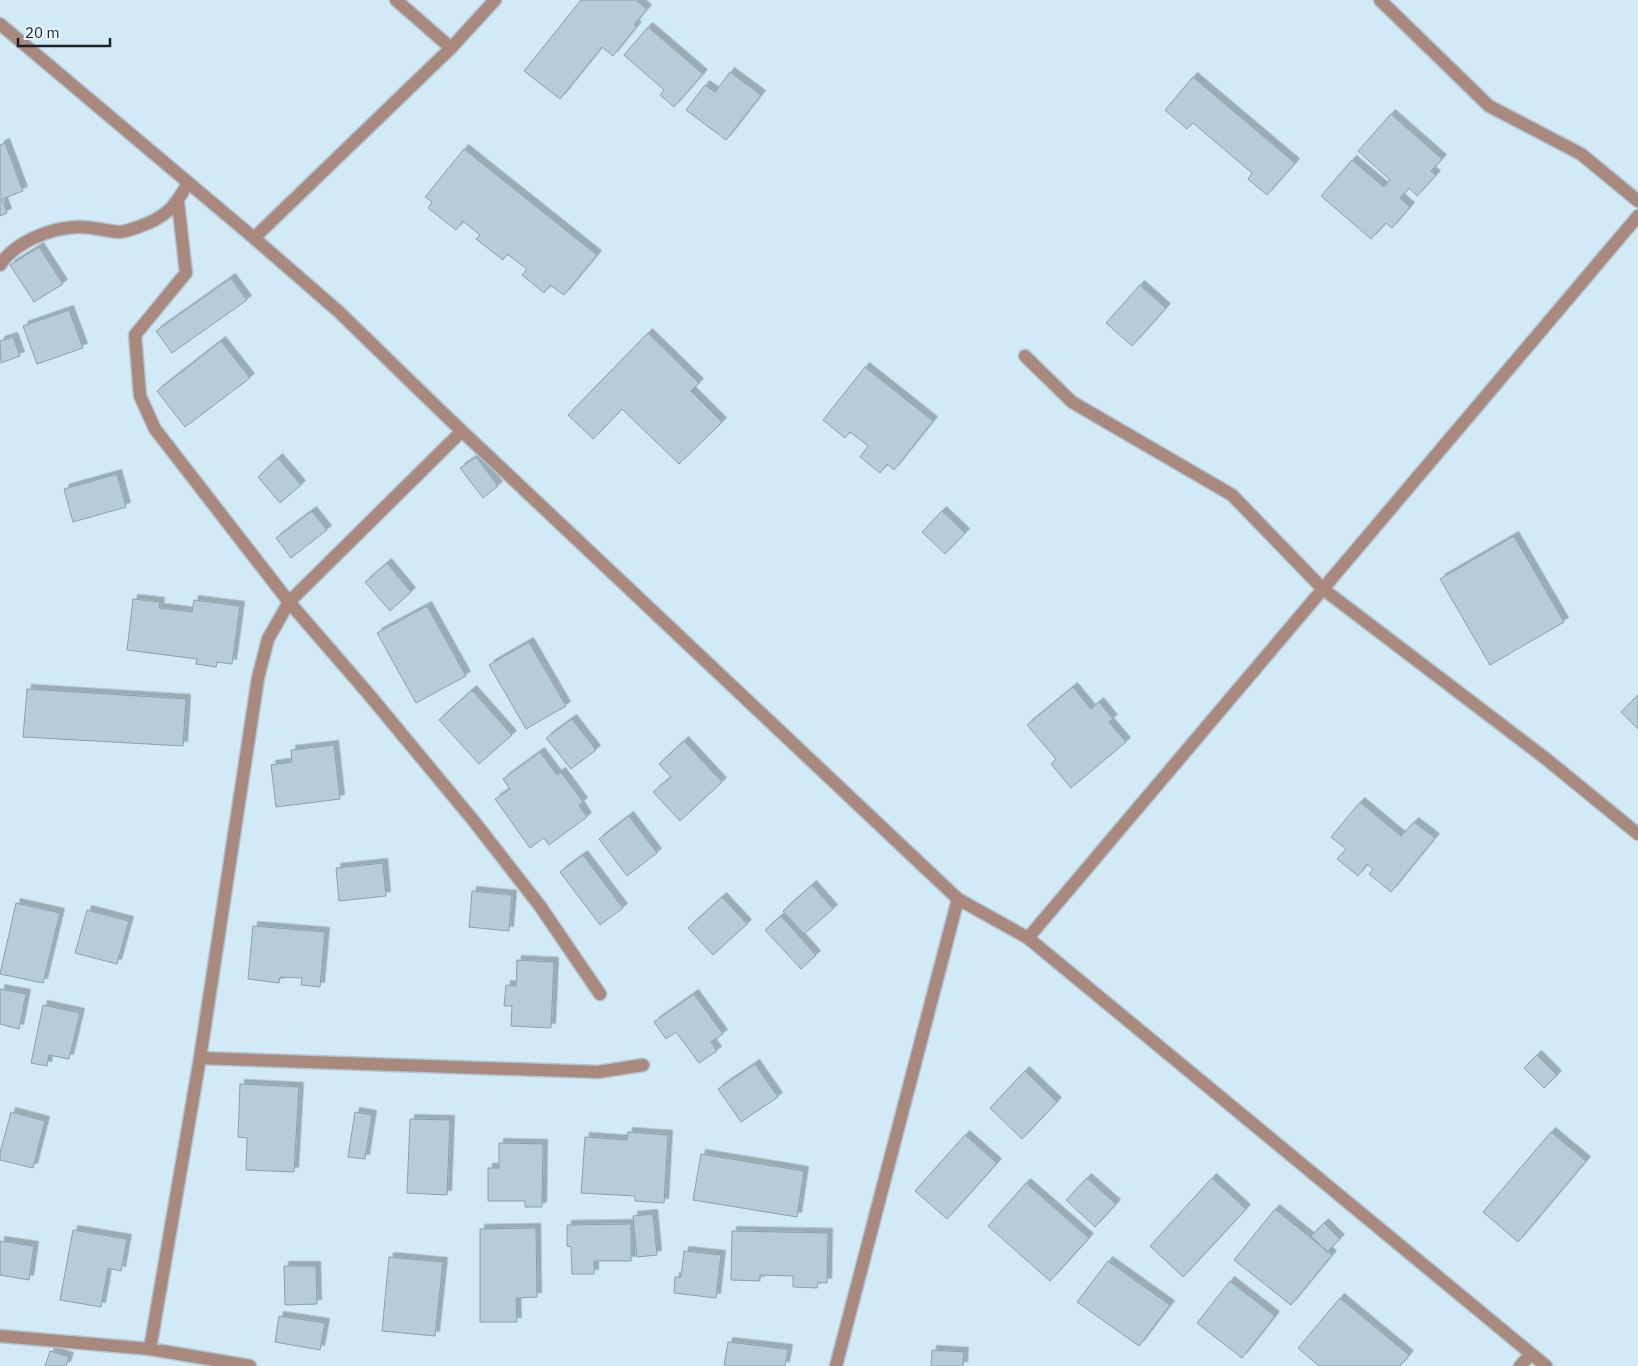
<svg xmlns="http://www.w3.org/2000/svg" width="1638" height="1366" font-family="'IBM Plex Sans',sans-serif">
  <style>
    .building { fill: #b6ccd9; stroke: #8aa0ac; filter: url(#shadow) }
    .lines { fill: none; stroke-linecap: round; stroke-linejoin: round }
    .minor-casing { stroke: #b1c5d1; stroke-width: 15 }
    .minor { stroke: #a9897d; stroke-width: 12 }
  </style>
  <defs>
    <filter id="shadow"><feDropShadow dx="4.5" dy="-4.5" stdDeviation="0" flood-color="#0004"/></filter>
  </defs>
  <rect width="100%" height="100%" fill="#d2e9f6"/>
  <!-- building -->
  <path class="building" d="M581,0H636L647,9L634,25L637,26L613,56L602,47L560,99L524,71Z
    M648,27L703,74L674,107L660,95L664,90L624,55Z
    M730,72L761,95L726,140L686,110L705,85L715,92Z
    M1193,77L1295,163L1267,195L1248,179L1252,173L1193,123L1187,129L1165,110Z
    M1391,114L1442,159L1431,171L1436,175L1417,196L1409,188L1400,198L1410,207L1392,228L1386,223L1371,239L1321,196L1352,160L1384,187L1390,180L1358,151Z
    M5,143L23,191L2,199L7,213L0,216V145Z
    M464,149L597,255L564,295L550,285L544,293L522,275L527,269L507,254L503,260L476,239L480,235L463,221L456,230L428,208L432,202L425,197Z
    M39,247L63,284L34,302L10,265Z
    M231,278L247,300L172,353L156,331Z
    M1140,285L1166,308L1132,346L1106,323Z
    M69,310L83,348L37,364L23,326Z
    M648,333L699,383L691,391L722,422L679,464L622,409L593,439L568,415Z
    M13,337L20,356L1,363L0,341Z
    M221,341L250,378L185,427L157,391Z
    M865,367L933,421L894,470L887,464L880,473L860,457L868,446L850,432L845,438L823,420Z
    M476,457L498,486L483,498L460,468Z
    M278,458L301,485L280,503L258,477Z
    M117,474L126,507L73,522L64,489Z
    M312,511L327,530L291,558L276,538Z
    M942,511L965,533L945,554L922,532Z
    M1514,536L1564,622L1490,665L1440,579Z
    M387,563L411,592L390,611L365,582Z
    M133,599L160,602L159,608L192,612L194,600L240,606L232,664L217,662L216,667L196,664L197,659L127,650Z
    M427,606L466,676L416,703L377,633Z
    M529,642L566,706L526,729L489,665Z
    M1073,687L1091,709L1099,702L1113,719L1109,722L1126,742L1071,788L1051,764L1056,759L1027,725Z
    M27,689L186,699L183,746L23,737Z
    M472,690L512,735L479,764L439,720Z
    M1638,695V729L1621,712Z
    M572,719L596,750L571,769L546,738Z
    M684,741L722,782L680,821L653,792L671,777L659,764Z
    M334,745L340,799L276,807L271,765L292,762L291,750Z
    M540,752L557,775L561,772L583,802L579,805L587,817L549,845L544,838L530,848L495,799L510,789L503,779Z
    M1360,802L1401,836L1414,822L1435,838L1391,892L1369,874L1373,869L1367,864L1358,876L1337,859L1346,849L1331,837Z
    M629,816L657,853L627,876L599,839Z
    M583,855L623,908L600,925L560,872Z
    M383,863L386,896L339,901L336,868Z
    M812,885L833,909L804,934L783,911Z
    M472,891L512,895L509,931L469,927Z
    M722,897L747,924L713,955L688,928Z
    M16,903L60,913L43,983L0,974Z
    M87,910L129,921L117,964L75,953Z
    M781,916L816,955L801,969L765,930Z
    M253,926L325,932L320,987L301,985L302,978L280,977L279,983L248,979Z
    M517,960L554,962L551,1028L511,1026L512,1006H504L506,985L516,986Z
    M0,989L26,994L19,1029L0,1024Z
    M694,994L723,1034L711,1042L717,1051L699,1063L676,1032L666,1039L654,1022Z
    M43,1005L80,1013L69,1059L49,1055L47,1066L31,1063Z
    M1537,1055L1557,1075L1544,1088L1524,1068Z
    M755,1064L778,1097L741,1122L718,1089Z
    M1025,1071L1057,1102L1022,1139L990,1108Z
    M240,1084L299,1087L294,1172L246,1170L247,1138L238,1137Z
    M11,1112L45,1121L33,1168L0,1160V1153Z
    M355,1112L372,1115L365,1159L348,1157Z
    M410,1119L450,1120L447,1195L407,1193Z
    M628,1132L668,1135L664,1203L635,1201V1196L581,1193L585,1137L627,1140Z
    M1551,1132L1586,1161L1518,1242L1483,1212Z
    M965,1135L997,1163L947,1219L915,1191Z
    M499,1143L543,1144L542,1207H525V1201H488V1168H499Z
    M701,1154L804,1171L797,1217L693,1200Z
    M1087,1178L1116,1204L1095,1227L1066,1200Z
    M1212,1178L1246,1209L1183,1277L1150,1246Z
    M1026,1183L1089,1238L1050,1281L988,1226Z
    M1275,1209L1332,1255L1291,1305L1234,1260Z
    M653,1214L657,1255L637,1257L633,1216Z
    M1324,1223L1340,1239L1327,1252L1311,1236Z
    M631,1224V1261H594V1274H572L571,1247L567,1246V1225Z
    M536,1228L537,1297L516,1298L517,1322H480V1229Z
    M73,1230L127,1239L121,1271L108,1268L101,1307L60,1300Z
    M732,1231L828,1233L827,1283L818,1282L817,1288L793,1287V1276L760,1275V1281L731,1280Z
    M0,1241L34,1246L29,1280L0,1275Z
    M684,1251L721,1255L716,1298L674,1293L675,1277H681Z
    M389,1257L443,1262L435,1336L382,1331Z
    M1108,1261L1170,1305L1139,1346L1077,1302Z
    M284,1266H316L317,1304L285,1305Z
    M1230,1281L1275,1316L1242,1358L1197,1323Z
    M1340,1298L1409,1355L1400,1366H1319L1298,1348Z
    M279,1316L325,1323L320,1350L275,1342Z
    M728,1342L788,1349L785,1366H724Z
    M932,1350L964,1352L963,1366H931Z
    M50,1351L69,1357L66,1366H45Z"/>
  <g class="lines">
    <defs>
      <path id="minor" d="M1380,0L1489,106L1581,154L1638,201
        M0,24L254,238L451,48L396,0
        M451,48L495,0
        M178,202L186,273L135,335L140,396L155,429L289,602L366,691L473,820L540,906L600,994
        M254,238L338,311L446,416L958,899L1028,938L1546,1366
        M0,265C15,242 50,228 77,227C91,226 105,231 119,232C125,232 132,229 138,227C165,218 175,207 188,183
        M1025,356L1072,402L1232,495L1323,589L1545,758L1638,834
        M1028,938L1638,216
        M200,1058L598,1072L643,1065
        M0,1336L150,1349L250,1366
        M150,1349L200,1058L258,678L268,639L289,602L462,431
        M836,1366L958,899
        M1520,1366L1531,1354"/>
    </defs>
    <!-- minor casing -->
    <use href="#minor" class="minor-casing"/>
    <!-- minor -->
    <use href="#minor" class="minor"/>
  </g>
  <!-- scale -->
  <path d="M18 38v8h92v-8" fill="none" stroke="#1b2328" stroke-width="2.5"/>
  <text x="25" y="38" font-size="15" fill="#1b2328" stroke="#e7f5fd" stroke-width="4" paint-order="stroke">20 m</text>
</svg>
